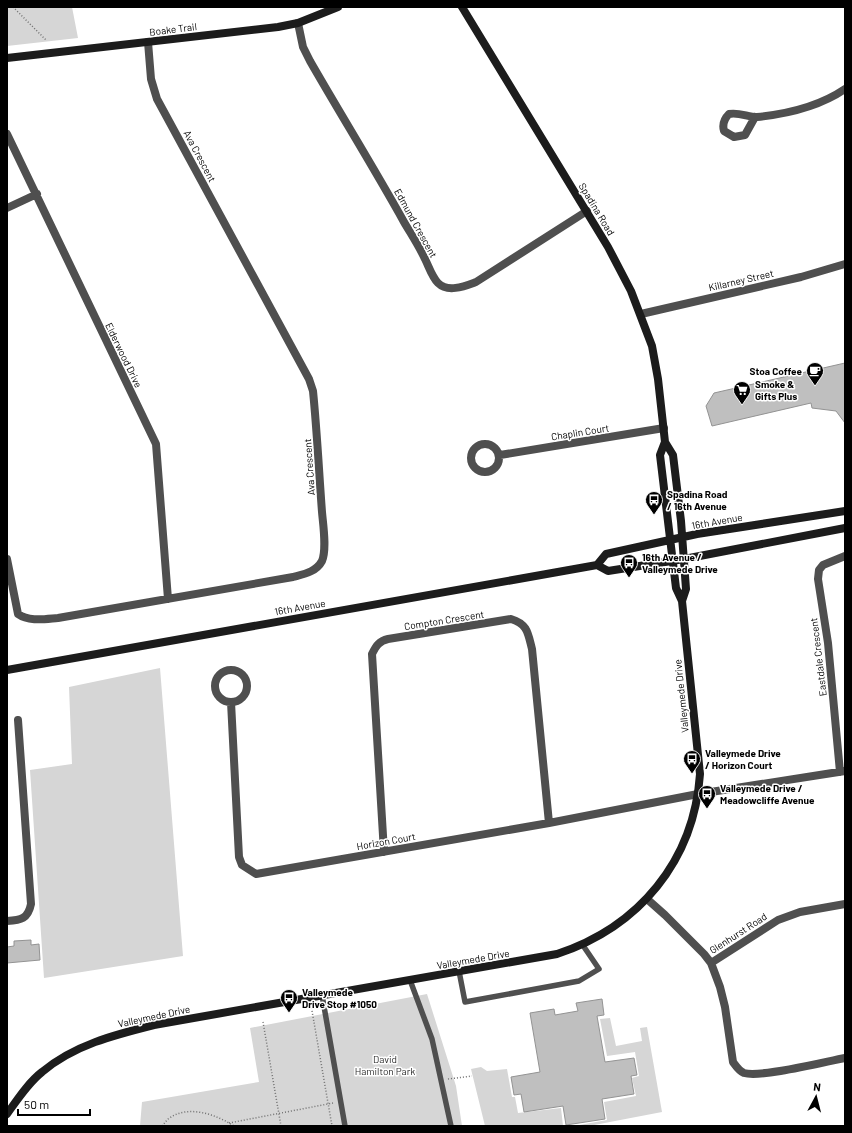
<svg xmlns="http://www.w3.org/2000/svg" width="852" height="1133" font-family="Barlow,sans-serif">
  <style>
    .green { fill: #d6d6d6 }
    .building { fill: #bfbfbf; stroke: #939393 }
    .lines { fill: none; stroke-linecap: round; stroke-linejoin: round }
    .path { stroke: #717171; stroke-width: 1.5; stroke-dasharray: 1 2; stroke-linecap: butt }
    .lane { stroke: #4f4f4f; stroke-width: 5.5 }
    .street { stroke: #4f4f4f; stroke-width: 8 }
    .secondary { stroke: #1c1c1c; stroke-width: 8 }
    .labels { text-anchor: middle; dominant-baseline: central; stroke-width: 3; stroke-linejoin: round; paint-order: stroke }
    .street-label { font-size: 10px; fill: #000; stroke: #fff }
    .poi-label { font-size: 10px; font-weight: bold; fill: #000; stroke: #fff; text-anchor: start }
    .park-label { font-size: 10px; fill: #2d2d2d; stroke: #fff }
  </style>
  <rect width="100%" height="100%" fill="#fff"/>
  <!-- green -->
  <path class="green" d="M7,7H72L78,38L7,46Z
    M160,668L183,956L44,978L30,770L72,764L69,687Z
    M427,994L456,1086L462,1126H140L142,1102L259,1082L250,1028Z
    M610,1018L616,1046L642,1041L640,1028L647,1027L662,1112L589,1126H574L607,1120L604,1102L636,1096L632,1078L639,1076L635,1052L607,1056L600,1019Z
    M481,1067L487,1071L507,1069L512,1097H515L518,1113L561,1108L563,1126H485L471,1069Z"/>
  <!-- building -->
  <path class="building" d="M845,363V423L836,411L812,408L811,403L712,426L706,406L714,393Z
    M31,940V945L39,944L40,960L7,963V947L14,946V941Z
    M602,999L604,1015L597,1016L605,1062L634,1058L637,1075L631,1076L634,1094L602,1099L605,1119L566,1125L563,1106L524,1112L521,1094L514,1095L511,1077L540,1072L530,1013L554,1009L555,1015L578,1011L576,1003Z"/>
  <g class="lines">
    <!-- path -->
    <path class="path" d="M13,7L46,40
      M311,1005L332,1126
      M263,1022L281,1126
      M448,1079L472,1076
      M229,1123L333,1103
      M162,1126C165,1123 167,1119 171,1117C190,1105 217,1115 234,1126"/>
    <!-- lane -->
    <path class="lane" d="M459,971L465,1002L579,981L599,969L582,944
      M410,980L432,1039L451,1126
      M322,995L345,1126"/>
    <!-- street -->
    <path class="street" d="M298,23L303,47L310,61C341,115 374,168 404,222C411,234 419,246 425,259C429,267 432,277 438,283C448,293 465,286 476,282L587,211
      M755,117L745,135L734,137L724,131C722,124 724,119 729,114C739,112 748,117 757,117C787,114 820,106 845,89
      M7,134L156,444L168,599
      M7,208L37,194
      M641,314L801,277L845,264
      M471 458a14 14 0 1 1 28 0a14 14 0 1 1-28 0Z
      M500,455L664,428
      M7,559L18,614C29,622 45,619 58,618L293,577C304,574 316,572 322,561C327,549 323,524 322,512C319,472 317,431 313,391L309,379L157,99L151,79L148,42
      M215 686a16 16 0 1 1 32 0a16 16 0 1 1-32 0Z
      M231,702L239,857L242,865L256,874L549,823L698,794L845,771
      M840,772L828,643L818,579L819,570L823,565L845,556
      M384,852L372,654C376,646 379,641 388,639L511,619C528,624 528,634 532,649L549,823
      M647,899L665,915L704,954L711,963L720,987L725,1007L733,1062C736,1066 739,1071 744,1073C761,1078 824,1062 845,1058
      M7,921C21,920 28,919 31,904L18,720
      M711,963L778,920L800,912L845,904"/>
    <!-- secondary -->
    <path class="secondary" d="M7,58L278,27L298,23L338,7
      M665,442L673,455L681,521L686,589L682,601
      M597,565L606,554L697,534L845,511
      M7,670L597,565L608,571L684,559L845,528
      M7,1114C17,1100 28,1083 42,1072C74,1045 114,1035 154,1025L557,954C639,927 694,861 700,774L682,601L676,588L660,455L665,442L658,379L652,346L631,291L608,247L462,7"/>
  </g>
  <!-- icons -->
  <defs>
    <symbol id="cafe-pin" viewBox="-11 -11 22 30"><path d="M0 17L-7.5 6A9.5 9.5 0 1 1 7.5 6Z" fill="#000" stroke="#fff"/><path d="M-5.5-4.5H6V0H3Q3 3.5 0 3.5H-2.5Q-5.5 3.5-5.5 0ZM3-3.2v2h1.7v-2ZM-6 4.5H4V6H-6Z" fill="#fff"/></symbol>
    <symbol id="supermarket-pin" viewBox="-11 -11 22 30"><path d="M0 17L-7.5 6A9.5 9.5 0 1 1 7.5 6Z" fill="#000" stroke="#fff"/><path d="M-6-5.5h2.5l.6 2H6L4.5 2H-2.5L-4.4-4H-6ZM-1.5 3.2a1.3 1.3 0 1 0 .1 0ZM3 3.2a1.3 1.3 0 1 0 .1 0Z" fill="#fff"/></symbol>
    <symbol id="bus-pin" viewBox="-11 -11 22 30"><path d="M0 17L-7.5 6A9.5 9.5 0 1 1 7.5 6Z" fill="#000" stroke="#fff"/><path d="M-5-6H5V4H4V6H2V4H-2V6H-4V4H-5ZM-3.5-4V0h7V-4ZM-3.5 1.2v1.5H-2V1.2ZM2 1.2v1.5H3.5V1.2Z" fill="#fff"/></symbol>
  </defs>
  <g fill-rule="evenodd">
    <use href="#cafe-pin" x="805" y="361" width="20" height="27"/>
    <use href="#supermarket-pin" x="732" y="380" width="20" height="27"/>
    <use href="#bus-pin" x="644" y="490" width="20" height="27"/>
    <use href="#bus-pin" x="619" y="553" width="20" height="27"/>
    <use href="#bus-pin" x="682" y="749" width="20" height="27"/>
    <use href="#bus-pin" x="697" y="784" width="20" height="27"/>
    <use href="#bus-pin" x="279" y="988" width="20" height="27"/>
  </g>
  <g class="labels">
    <!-- street labels -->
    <g class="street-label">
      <text transform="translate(173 29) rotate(-7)">Boake Trail</text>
      <text transform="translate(200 156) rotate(62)">Ava Crescent</text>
      <text transform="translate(597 209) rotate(59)">Spadina Road</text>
      <text transform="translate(416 223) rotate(61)">Edmund Crescent</text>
      <text transform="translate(741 280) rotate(-13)">Killarney Street</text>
      <text transform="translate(124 355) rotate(64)">Elderwood Drive</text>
      <text transform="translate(580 432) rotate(-9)">Chaplin Court</text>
      <text transform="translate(309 467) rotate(-94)">Ava Crescent</text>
      <text transform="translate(717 521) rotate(-10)">16th Avenue</text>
      <text transform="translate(300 607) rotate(-10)">16th Avenue</text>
      <text transform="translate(444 620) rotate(-9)">Compton Crescent</text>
      <text transform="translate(818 657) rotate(-97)">Eastdale Crescent</text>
      <text transform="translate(681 696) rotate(-96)">Valleymede Drive</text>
      <text transform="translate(386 841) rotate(-10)">Horizon Court</text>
      <text transform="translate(738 933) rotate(-33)">Glenhurst Road</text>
      <text transform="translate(473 959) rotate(-10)">Valleymede Drive</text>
      <text transform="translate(154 1016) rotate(-12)">Valleymede Drive</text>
    </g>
    <!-- poi labels -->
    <g class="poi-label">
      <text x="802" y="371" text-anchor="end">Stoa Coffee</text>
      <text x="755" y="384">Smoke &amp;<tspan x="755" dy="12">Gifts Plus</tspan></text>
      <text x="667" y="494">Spadina Road<tspan x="667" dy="12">/ 16th Avenue</tspan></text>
      <text x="642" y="557">16th Avenue /<tspan x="642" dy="12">Valleymede Drive</tspan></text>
      <text x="705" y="753">Valleymede Drive<tspan x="705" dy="12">/ Horizon Court</tspan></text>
      <text x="720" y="788">Valleymede Drive /<tspan x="720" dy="12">Meadowcliffe Avenue</tspan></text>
      <text x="302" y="992">Valleymede<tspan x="302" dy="12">Drive Stop #1050</tspan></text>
    </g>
    <!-- park labels -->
    <g class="park-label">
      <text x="385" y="1059">David<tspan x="385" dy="12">Hamilton Park</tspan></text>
    </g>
  </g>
  <!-- border -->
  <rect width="852" height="1133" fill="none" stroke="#000000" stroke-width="16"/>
  <!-- north arrow -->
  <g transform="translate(816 1097) rotate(7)" stroke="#ffffff" stroke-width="3" paint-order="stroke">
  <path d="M0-3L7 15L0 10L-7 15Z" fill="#000000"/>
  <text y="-6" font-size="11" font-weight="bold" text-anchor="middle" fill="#000000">N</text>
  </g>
  <!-- scale -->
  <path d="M18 1109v6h72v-6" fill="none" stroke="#000000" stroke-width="2"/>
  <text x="24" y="1109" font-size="12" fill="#000000" stroke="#ffffff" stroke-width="3" paint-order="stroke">50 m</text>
</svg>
